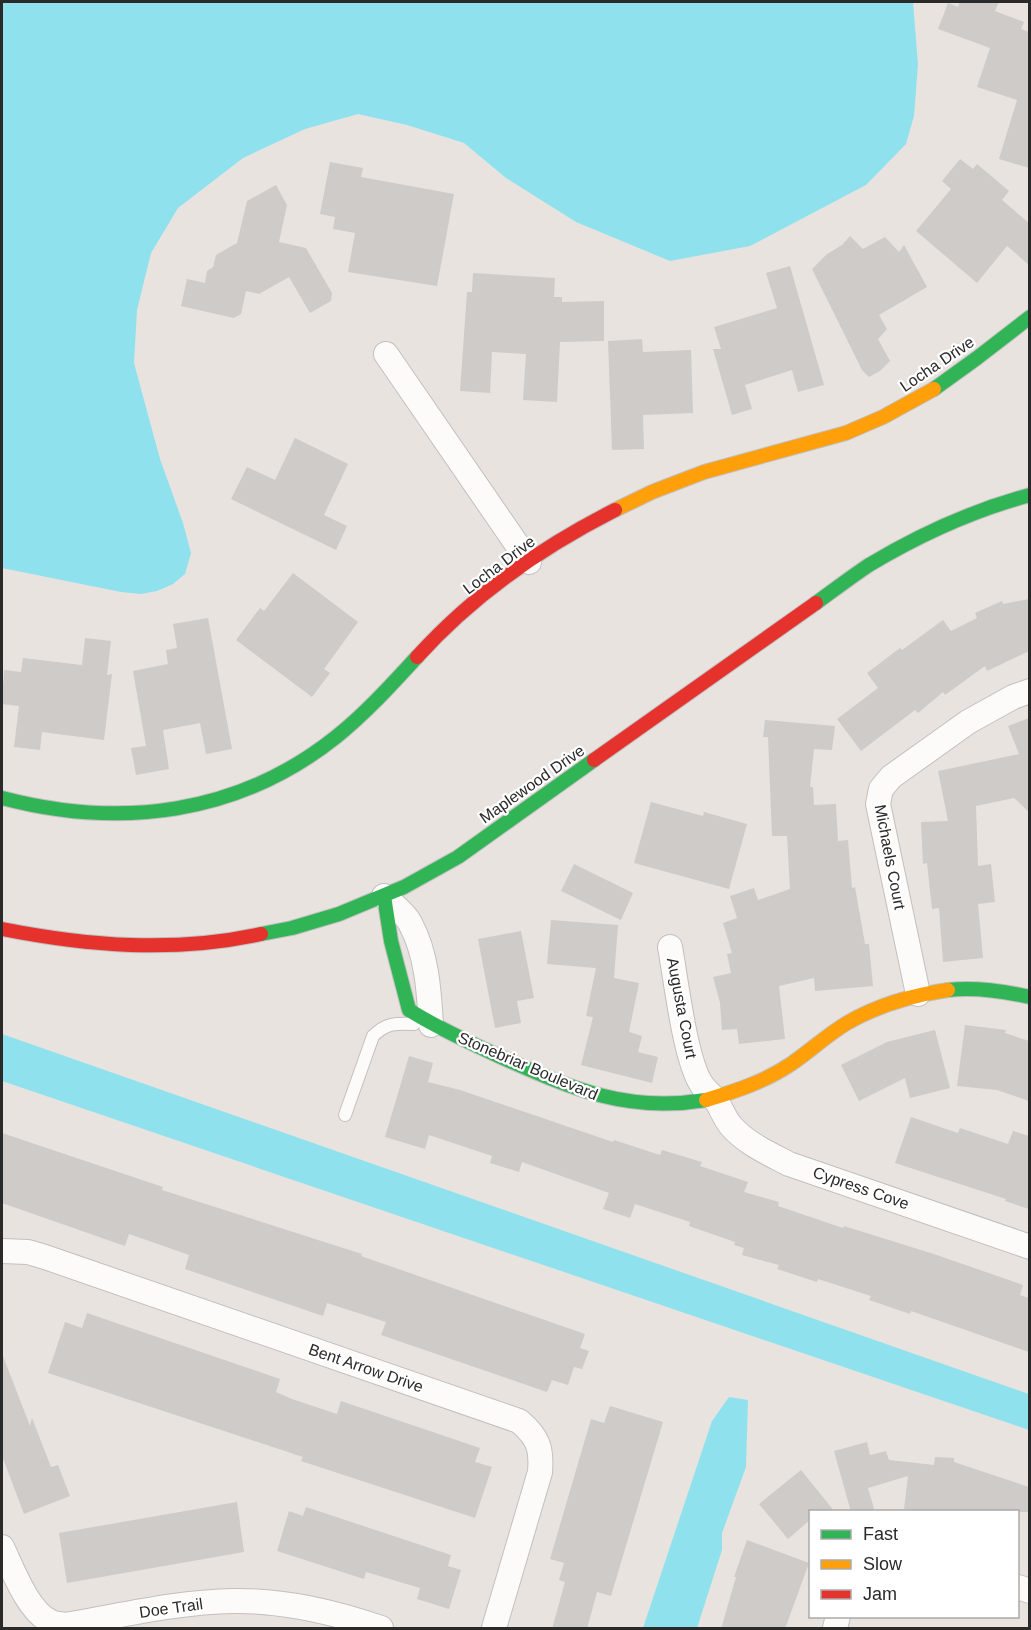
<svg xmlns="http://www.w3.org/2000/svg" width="1031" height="1630" font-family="Helvetica,sans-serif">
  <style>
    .water { fill: #8fe2ed }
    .building { fill: #cecbc8 }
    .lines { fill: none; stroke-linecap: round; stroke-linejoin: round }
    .lane-casing { stroke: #c1c0c1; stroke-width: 14 }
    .street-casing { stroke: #c1c0c1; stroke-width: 26 }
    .fast-casing { stroke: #c1c0c1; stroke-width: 16 }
    .slow-casing { stroke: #c1c0c1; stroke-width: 16 }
    .jam-casing { stroke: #c1c0c1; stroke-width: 16 }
    .lane { stroke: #fcfbfa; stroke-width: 12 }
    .street { stroke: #fcfbfa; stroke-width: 24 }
    .fast { stroke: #30b455; stroke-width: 14 }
    .slow { stroke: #ff9f0a; stroke-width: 14 }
    .jam { stroke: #e5322d; stroke-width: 14 }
    .labels { text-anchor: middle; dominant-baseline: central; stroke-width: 4.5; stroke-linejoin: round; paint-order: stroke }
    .street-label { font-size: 16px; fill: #2a2a2a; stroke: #fff }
  </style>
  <rect width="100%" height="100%" fill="#e8e3df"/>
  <!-- water -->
  <path class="water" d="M2,2H913L918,64L914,116L906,144L866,185L750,246L670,261L576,222L506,178L464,143L407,125L358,114L305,129L243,158L178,208L151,253L137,310L134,363L160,459L183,523L191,553L185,574L173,584L157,591L141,594L121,592L2,568Z
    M2,1034L1029,1394V1430L2,1081Z
    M729,1397L748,1400L746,1467L722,1533V1550L697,1628H643L712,1421Z"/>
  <!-- building -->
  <path class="building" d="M960,2H999L995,11L1024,22L1021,29L1029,32V168L999,159L1017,100L977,87L990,48L938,29L948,3L958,7Z
    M960,159L973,169L977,164L1009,191L1002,200L1029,223V265L1007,246L977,283L916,231L951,189L942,181Z
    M330,162L363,168L361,177L454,194L437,286L348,272L355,233L333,229L335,217L320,214Z
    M276,185L287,205L279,242L306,248L332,293L331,301L310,313L289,277L259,294L246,291L241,314L234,318L181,306L187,279L205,283L207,271L213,267L216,255L237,243L247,201Z
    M850,236L863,249L885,237L899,252L904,245L927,287L879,315L887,329L878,339L890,361L880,371L869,377L862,370L812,269L827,254L842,245Z
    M790,266L824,385L798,392L792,370L745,385L752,409L732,415L713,349H721L714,327L777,308L766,273Z
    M473,273L555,278L554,297H562V302L604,301V341L560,342L557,402L523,400L526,354L492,352L490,393L460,391L467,292H472Z
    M642,339L643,352L691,350L693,413L643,415L644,449L612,450L608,341Z
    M295,438L348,464L324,515L347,526L336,550L231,499L247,467L275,480Z
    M293,573L358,622L324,669L330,673L312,697L236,640L260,608L264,611Z
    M1029,599V651L987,671L985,666L945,695L943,692L918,713L915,710L861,751L837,719L878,688L867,673L900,648L902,650L943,620L951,631L977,618L975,613L1002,601L1003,604Z
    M208,618L232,749L206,754L200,723L163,730L169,769L136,775L131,748L146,746L133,671L168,664L166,650L177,648L173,624Z
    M85,638L111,641L107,675L112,674L104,740L42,732L40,750L14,747L19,706L2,704L4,670L21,672L23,658L82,665Z
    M1029,718V812L1014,798L976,806L978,866L991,864L995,902L978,904L983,958L943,962L939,908L932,909L927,863L923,864L921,822L948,821L938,771L1019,754L1008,726Z
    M765,720L835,726L832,750L814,749L810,787H813L814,805L836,804L838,841L848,840L852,888L855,887L865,944H869L873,986L815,991L814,978L779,986L785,1039L739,1044L737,1029L722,1030L720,1003L713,977L731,973L727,954L732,953L723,923L737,918L730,896L754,888L758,900L790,889L787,836H772L768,737H763Z
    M651,802L703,816L704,812L747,824L729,889L634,863Z
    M574,864L633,893L621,920L561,891Z
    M551,920L618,925L614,978L639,983L629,1032L642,1036L638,1052L658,1057L652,1083L581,1065L593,1017L586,1016L596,968L547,964Z
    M521,931L534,998L517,1001L521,1023L495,1028L478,939Z
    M965,1025L1006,1030L1005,1033L1029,1041V1101L997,1090L957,1086Z
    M935,1030L950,1088L910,1098L905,1078L859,1101L841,1065L887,1042Z
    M409,1056L433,1063L428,1082L460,1090L613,1142L614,1140L660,1155L662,1150L702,1162L700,1166L748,1182L744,1192L779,1202L778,1206L843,1228L844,1226L937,1255L1023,1285L1020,1295L1029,1298V1352L911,1311L910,1314L869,1300L871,1296L818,1279L817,1282L777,1269L779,1265L742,1255L744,1248L734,1245L735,1242L689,1226L690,1222L635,1204L630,1218L603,1209L609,1193L522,1162L519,1172L490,1163L492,1156L429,1135L425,1149L385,1137Z
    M911,1117L958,1133L960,1128L1008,1144L1013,1131L1029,1136V1209L1005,1201L1006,1199L895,1163Z
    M2,1133L163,1187L162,1190L362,1254L361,1256L585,1334L580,1348L589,1351L582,1369L574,1367L568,1385L552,1380L547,1392L381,1335L386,1322L327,1303L323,1316L185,1269L189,1255L172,1249L129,1234L125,1246L2,1203Z
    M87,1313L280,1379L276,1392L292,1399L337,1414L341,1401L480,1448L475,1462L492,1467L475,1518L301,1461L303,1457L48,1373L65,1322L82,1328Z
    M2,1356H3L30,1426L32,1418L51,1467L58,1465L70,1496L24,1514L2,1456Z
    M610,1406L663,1422L611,1596L597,1592L587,1629H552L565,1582L559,1580L564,1563L550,1559L591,1419L604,1423Z
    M867,1442L870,1455L886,1451L889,1460L934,1465L935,1457L954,1458V1462L1029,1487V1512H931L904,1509L908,1476L868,1488L875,1512H851L834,1451Z
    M801,1470L835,1512H810V1520L788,1539L759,1504Z
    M237,1502L244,1552L67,1583L59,1533Z
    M306,1507L451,1555L448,1566L461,1570L449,1609L417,1599L420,1588L366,1572L364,1579L277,1551L289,1511L303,1516Z
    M747,1540L809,1563L785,1629H721L736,1577H734Z"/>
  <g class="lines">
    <defs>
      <path id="lane" d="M345,1115L373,1036C386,1023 396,1023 414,1024"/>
      <path id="street" d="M386,354L529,562
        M384,896C392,904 405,913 410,923C427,954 429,991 431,1025
        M670,947C676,979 685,1061 702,1085C705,1090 711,1094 715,1099C721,1107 724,1118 731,1126C747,1144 768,1153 789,1164L1030,1247
        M918,994L878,804L881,789L891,777L968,722L1013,697L1030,691
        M2,1251L28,1252L45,1257L519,1421C538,1437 542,1448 540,1472L494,1628
        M2,1547C12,1568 28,1612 51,1622C55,1624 60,1624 65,1625C120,1616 176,1602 233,1601C284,1600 333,1612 381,1628
        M1018,1587L1030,1591
        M835,1628L838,1616"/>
      <path id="fast" d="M934,389L977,358L1030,317
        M816,603C834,590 851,577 869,565C919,535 974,510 1030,495
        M2,798C120,829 238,815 336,737C366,713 391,685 417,657
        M384,896L391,941L409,1010C439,1029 471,1043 503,1058C573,1089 627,1113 706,1100
        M261,934L292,928L339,914L404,887L458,857L594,760
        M948,990C976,987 1003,991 1030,997"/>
      <path id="slow" d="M615,510L652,492L704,472L846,433L883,417L934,389
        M706,1100C736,1091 764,1082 791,1064C810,1051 827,1035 847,1023C878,1005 913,995 948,990"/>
      <path id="jam" d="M417,657C472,596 542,547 615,510
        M594,760L816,603
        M2,929C88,946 174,953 261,934"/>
    </defs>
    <!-- lane casing -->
    <use href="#lane" class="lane-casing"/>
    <!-- street casing -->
    <use href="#street" class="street-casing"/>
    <!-- fast casing -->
    <use href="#fast" class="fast-casing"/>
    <!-- slow casing -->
    <use href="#slow" class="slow-casing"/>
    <!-- jam casing -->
    <use href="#jam" class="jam-casing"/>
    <!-- lane -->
    <use href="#lane" class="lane"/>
    <!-- street -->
    <use href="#street" class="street"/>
    <!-- fast -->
    <use href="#fast" class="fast"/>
    <!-- slow -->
    <use href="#slow" class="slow"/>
    <!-- jam -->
    <use href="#jam" class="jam"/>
  </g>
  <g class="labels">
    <!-- street labels -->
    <g class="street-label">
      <text transform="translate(937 364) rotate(-34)">Locha Drive</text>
      <text transform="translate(499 565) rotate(-37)">Locha Drive</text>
      <text transform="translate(532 784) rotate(-35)">Maplewood Drive</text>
      <text transform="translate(890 857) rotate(79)">Michaels Court</text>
      <text transform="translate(682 1008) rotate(79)">Augusta Court</text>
      <text transform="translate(528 1066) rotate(23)">Stonebriar Boulevard</text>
      <text transform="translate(861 1188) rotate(19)">Cypress Cove</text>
      <text transform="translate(366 1368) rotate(19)">Bent Arrow Drive</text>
      <text transform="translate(171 1608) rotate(-8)">Doe Trail</text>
    </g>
  </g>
  <!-- border -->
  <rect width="1031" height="1630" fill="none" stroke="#2a2a2a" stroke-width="6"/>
  <!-- legend -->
  <rect x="809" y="1510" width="210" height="108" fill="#ffffff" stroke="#aaaaaa" stroke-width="1.5"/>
  <rect x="821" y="1530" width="30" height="9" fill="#30b455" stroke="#aaaaaa" stroke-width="1.5"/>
  <text x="863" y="1540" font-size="18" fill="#2a2a2a">Fast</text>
  <rect x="821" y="1560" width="30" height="9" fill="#ff9f0a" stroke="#aaaaaa" stroke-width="1.5"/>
  <text x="863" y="1570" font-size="18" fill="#2a2a2a">Slow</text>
  <rect x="821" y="1590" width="30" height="9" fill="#e5322d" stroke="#aaaaaa" stroke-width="1.5"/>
  <text x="863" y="1600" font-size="18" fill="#2a2a2a">Jam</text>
</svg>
